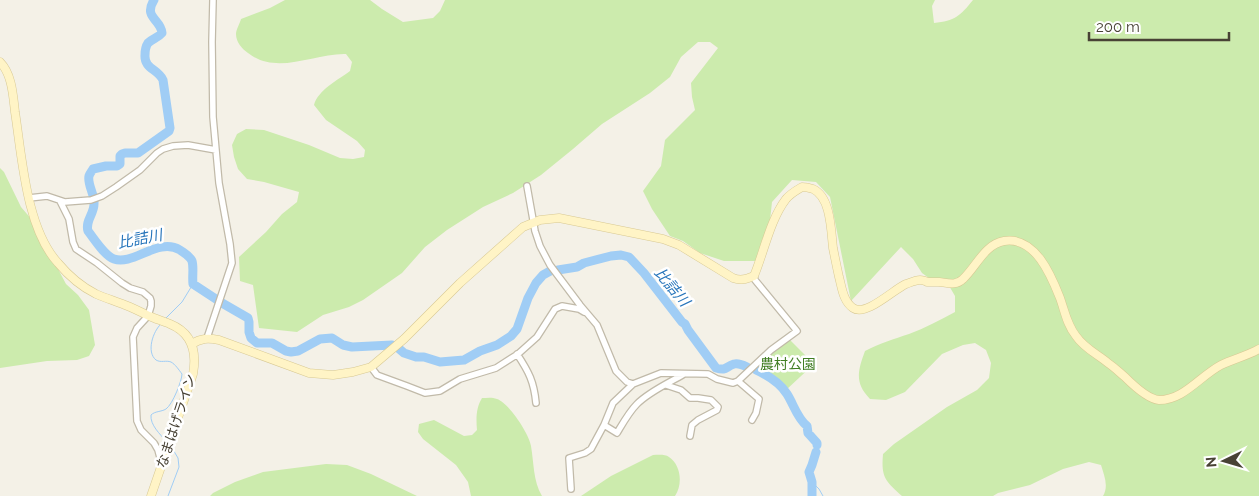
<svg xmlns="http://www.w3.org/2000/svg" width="1259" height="496" font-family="Raleway,'Noto Sans JP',sans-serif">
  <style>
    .green { fill: #ccebad }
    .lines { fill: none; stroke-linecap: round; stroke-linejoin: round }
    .stream { stroke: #a0cdf5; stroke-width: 1 }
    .river { stroke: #a0cdf5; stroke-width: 9 }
    .street-casing { stroke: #c1baa9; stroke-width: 8 }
    .secondary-casing { stroke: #d8c994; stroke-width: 9 }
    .street { stroke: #fff; stroke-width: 5.5 }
    .secondary { stroke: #fff4c6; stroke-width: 8 }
    .labels { text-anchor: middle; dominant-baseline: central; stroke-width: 5; stroke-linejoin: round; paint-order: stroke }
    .park-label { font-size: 14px; fill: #417e24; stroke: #fff }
    .street-label { font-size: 14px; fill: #484235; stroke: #fff }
    .water-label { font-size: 15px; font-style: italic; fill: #2775bb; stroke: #fff }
  </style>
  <rect width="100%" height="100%" fill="#f4f1e7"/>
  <!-- green -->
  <path class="green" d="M285,0H370L382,9L403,22L433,18L440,11L445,0H935L932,6L934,23C955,21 960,16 973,0H1259V496H1103C1109,486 1104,475 1101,465L1089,462L1063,469L1030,485L998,493L993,496H902C885,481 881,477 883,454L894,444L947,407L977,390L989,378L991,363L986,350L975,343L963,345L942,354L905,392L886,400L870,399C854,383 858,370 865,351C880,343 894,339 909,334C925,328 940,320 955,312V296L948,284L933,281L922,273L913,259L901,247L851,301L830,197L816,182L792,180L772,202L768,239L761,257L755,261H724L700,253L683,241L670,236L652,209L643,191L661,166L665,140L695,110L692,97L691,83L718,48L710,42H698L681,57L670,77L650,93L602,124L573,149L541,175L513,193L483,207L447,230L425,247L402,273L363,300L349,307L323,315L297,332L259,328L253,285L240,281L239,257L266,232L282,214L297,202L299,192L264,182L247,179L238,169L234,157L232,145L237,134L246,129L264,130L309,145L340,158L353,159L364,157L365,150L357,141L326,120L314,105C318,90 338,80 350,71L352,62L346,54C314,53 277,76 248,53C242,49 236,42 236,34C236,30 240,23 241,19L270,8Z
    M0,168L4,172L21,207L33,221L49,256L58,269L66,284L78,295L89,310L95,345L89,356L77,360L47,361L0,368Z
    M790,340L814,364L786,390L767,373L756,367L775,351Z
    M482,398C487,398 492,397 497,399C509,403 529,434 531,446C534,463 533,481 542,496H471L468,482L456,465L423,439L418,432L419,424L434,420L464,436L472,435L477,430C476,418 476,408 482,398Z
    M653,455C658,455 665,454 669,457C681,465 683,484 675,496H581L611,476Z
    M326,464L347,465L371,474L417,496H210L213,493L235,482L263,472Z"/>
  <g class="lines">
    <!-- stream -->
    <path class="stream" d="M165,319L182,302L193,284
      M161,324C153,331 146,352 156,360C161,363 166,360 171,362C175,364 179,370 182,374C182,380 173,404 166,409C161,412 155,411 151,415C150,425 160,434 166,441
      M812,482L819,489L823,496
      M168,496L179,467L178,458L172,448"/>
    <!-- river -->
    <path class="river" d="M154,0C143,18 161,19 162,33C158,38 152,39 148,43C146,46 145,51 145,55C144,69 158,69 163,80L170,128L169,131L138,153H125L122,154L120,156V164L117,166H106L93,169C92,171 90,173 89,176C87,184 95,195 94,204C94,214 85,221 88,231C95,240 105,256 114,259C133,266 158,237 180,250C184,253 190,256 192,261C194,267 192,277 193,284L222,303L248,318L249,322V332L251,338L257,343H272L286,351L291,352L298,351L320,339L332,338L343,345L352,347L392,345
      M558,270L577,267L584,263L611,256L621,255L629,257L644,273L682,322L685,324L688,330L716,368C727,371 725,367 734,364C738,363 743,365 747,367
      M397,347L404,353L416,357H424L440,362L464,360L480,351L497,345L511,336L517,329L528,298L536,283L543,275L552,270
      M756,370C767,375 780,383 787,394C794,405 797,418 807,426L808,433L817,443V445
      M812,496V482L809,472L812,465L816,452"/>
    <defs>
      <path id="street" d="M527,186L535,231L540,246L550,265L580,305L597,325L616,371L627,382L633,384L661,373L708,374L717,379L733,383L738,381L771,350L797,331L755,280L754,276
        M29,198L47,196L65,202L91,200L102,196L116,187L140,170L157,153L163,149L173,146L188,145L216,150
        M60,201L69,219L73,242L76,249L97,263L122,283L130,288L143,292L150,298L151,301V306L148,316L137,328L133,337L137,421L141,430L154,443L158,450L162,465
        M207,338L232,263L230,244L219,183L213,117L212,42L213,0
        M517,354C529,372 534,382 536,403
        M371,367L377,375L407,386L425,393L440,391L460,379L496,368L518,354L537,337L555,309L562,306L579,309L584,312
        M738,381L759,399L756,413L752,420
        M666,385L681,390L690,398H698L711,400L718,407L717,410L698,420L692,425L690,436
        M604,425L613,403L633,384
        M571,489L569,458L585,453L591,449L604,425L617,433C623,423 629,412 637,404C650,391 669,383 684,374"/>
      <path id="secondary" d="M0,62C12,74 13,95 15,112C22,157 26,228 58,263C68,275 82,287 96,294C105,298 115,301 125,305C133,308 141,312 149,316C156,319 163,321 170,324C192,333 197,352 193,374L151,496
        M192,344C201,338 208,338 219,340L309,373L333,375L353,372L371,367L404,339L460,283L523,227L540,220L559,218L663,239L679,245L733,278C741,281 746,279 754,276C764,252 770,220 786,199C791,193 797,190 802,187C806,187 810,188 813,189C831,197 831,231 833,248C835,258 837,268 839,277C842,288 843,301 853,308C866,317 894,289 906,284C909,283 916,280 920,280C922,280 926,281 927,282C931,282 935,282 939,282C948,283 956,286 963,279C976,267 985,244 1004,241C1035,236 1051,275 1060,298C1065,312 1067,325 1076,336C1084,348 1097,354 1108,363C1114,367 1119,372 1125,377C1133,385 1148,399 1159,400C1184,400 1200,376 1221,365C1233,359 1247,356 1259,349"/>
    </defs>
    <!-- street casing -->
    <use href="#street" class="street-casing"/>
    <!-- secondary casing -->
    <use href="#secondary" class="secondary-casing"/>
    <!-- street -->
    <use href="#street" class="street"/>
    <!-- secondary -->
    <use href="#secondary" class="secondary"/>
  </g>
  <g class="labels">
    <!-- park labels -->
    <g class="park-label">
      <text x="788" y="364">農村公園</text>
    </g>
    <!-- street labels -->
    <g class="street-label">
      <text transform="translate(176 421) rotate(-72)">なまはげライン</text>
    </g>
    <!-- water labels -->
    <g class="water-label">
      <text transform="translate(140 239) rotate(-11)">比詰川</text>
      <text transform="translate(672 287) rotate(50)">比詰川</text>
    </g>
  </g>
  <!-- north arrow -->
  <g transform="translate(1224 461) rotate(265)" stroke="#ffffff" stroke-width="4" paint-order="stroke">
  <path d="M0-4L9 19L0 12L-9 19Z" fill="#484235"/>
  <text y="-8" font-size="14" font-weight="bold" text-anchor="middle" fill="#484235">N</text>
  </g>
  <!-- scale -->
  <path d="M1089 32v8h140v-8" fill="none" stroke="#484235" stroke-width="2.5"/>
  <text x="1096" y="32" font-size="15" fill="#484235" stroke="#ffffff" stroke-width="4" paint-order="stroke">200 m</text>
</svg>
